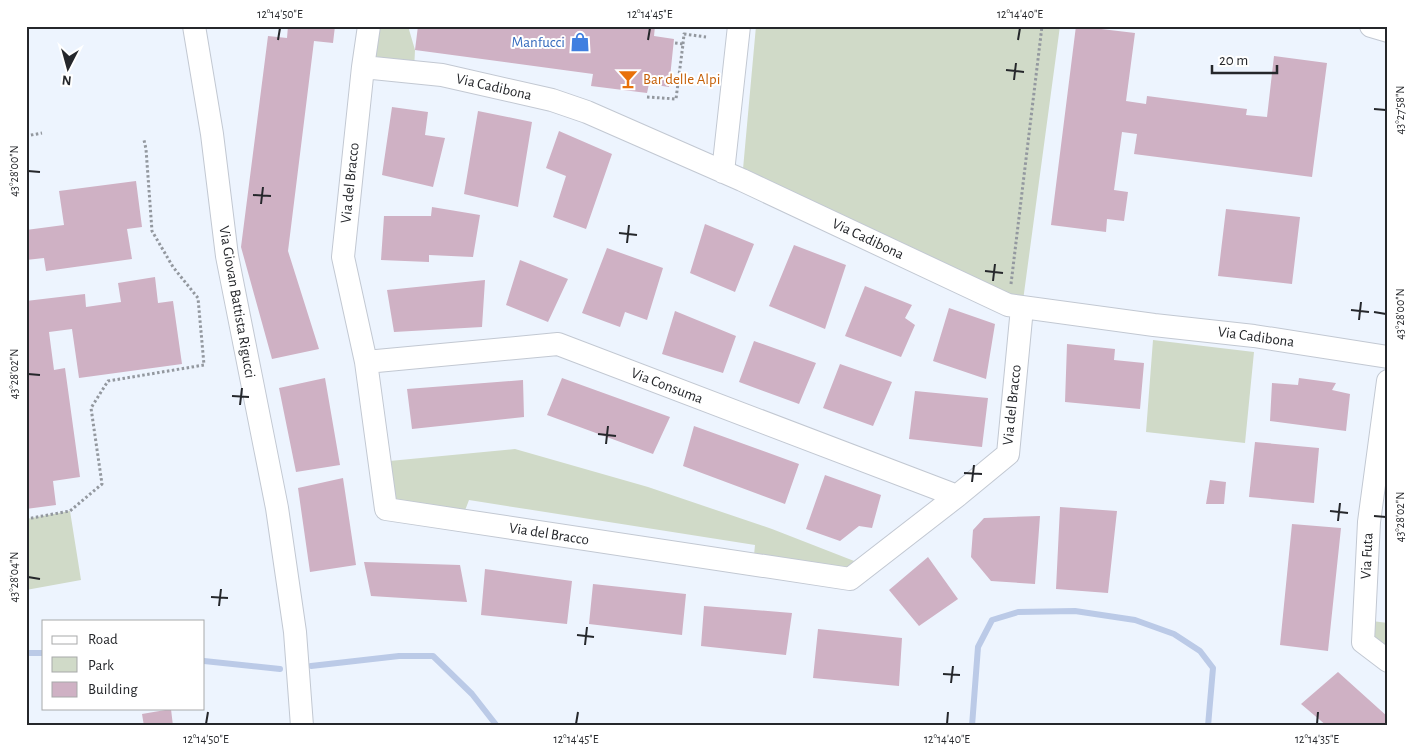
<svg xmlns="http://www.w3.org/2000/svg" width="1414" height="752" font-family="'Alegreya Sans',sans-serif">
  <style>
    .green { fill: #d0dac8 }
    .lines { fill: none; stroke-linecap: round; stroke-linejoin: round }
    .stream { stroke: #bbcae7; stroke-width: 6 }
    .building { fill: #cfb1c4 }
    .minor-casing { stroke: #c2c8d2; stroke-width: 24 }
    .path { stroke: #93989f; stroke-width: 3; stroke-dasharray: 2.5 2.5; stroke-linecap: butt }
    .minor { stroke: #fff; stroke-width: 22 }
    .ticks { fill: none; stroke: #25272b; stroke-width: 2 }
    .labels { text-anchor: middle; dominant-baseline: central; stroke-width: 4; stroke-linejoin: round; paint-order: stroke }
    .shop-label { font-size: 15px; fill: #366cbe; stroke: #fff; text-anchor: end }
    .food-label { font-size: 15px; fill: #c56008; stroke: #fff; text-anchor: start }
    .street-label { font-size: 15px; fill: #25272b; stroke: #fff }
    .neatline { fill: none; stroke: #25272b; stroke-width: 2 }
    .ticks-label { font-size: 12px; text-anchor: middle; fill: #25272b }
  </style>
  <rect width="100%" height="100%" fill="#edf4fe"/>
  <!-- green -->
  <path class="green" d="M369,26H408L415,50L414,71L363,67Z
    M756,26H1060L1022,308L742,180Z
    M1153,340L1254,352L1245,443L1146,432Z
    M515,449L648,487L772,529L867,566L850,579L753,565L755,545L469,500L461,521L386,509L379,462Z
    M70,511L81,580L26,590V519Z
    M1364,620L1388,623V661Z"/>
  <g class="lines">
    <!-- stream -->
    <path class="stream" d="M26,653H44
      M204,661L280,669
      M311,666L399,656H433L472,694L497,726
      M972,726L978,647L992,620L1018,612L1075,611L1135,620L1174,634L1200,651L1213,668L1208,726"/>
  </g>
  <!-- building -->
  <path class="building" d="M288,26H335L333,43L314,41L288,251L319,349L272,359L241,247L268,36L287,38Z
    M418,26H655L654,36L674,39L669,87L649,84L647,93L591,86L593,74L415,50Z
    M1076,26L1135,33L1126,101L1146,104L1147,96L1247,109L1246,115L1267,117L1274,56L1327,63L1312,177L1134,154L1137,134L1122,132L1114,190L1128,192L1124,221L1107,219L1106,232L1051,225Z
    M392,107L428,112L425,135L445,138L433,187L382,175Z
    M478,111L532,122L518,207L464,194Z
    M559,131L612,154L586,229L553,217L566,176L546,168Z
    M136,181L142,227L127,229L132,259L46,271L44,258L26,260V230L64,225L59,191Z
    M432,207L480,215L473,257L429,255V262L381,260L384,216H431Z
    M1226,209L1300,217L1292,284L1218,276Z
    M705,224L754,244L735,292L690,273Z
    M794,245L846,265L825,329L769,306Z
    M607,248L663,268L647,320L625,312L620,327L582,313Z
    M520,260L568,279L548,322L506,305Z
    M155,277L158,303L173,301L182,364L79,378L72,329L49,332L54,370L65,368L80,477L53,481L56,505L26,509V301L85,294L86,307L121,302L118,283Z
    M485,280L482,327L394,332L387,290Z
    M865,286L912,305L905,318L915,325L901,357L845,336Z
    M949,308L995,324L986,379L933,361Z
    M675,311L736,336L723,373L662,354Z
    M754,341L816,363L799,404L739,382Z
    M1067,344L1115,349L1114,360L1144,363L1140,409L1065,402Z
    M840,364L892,382L873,426L823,408Z
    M325,378L340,465L296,472L279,388Z
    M562,378L670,417L653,454L547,415Z
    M1299,378L1336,383L1332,390L1350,394L1346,431L1270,421L1272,383L1298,385Z
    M523,380L524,417L412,429L407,389Z
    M915,391L988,398L982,447L909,439Z
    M694,426L799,464L785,504L683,466Z
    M1255,442L1319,448L1314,503L1249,497Z
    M825,475L881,495L872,528L859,526L840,541L806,529Z
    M343,478L356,565L310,572L298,488Z
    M1210,480L1226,482L1224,504H1206Z
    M1060,507L1117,511L1108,593L1056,589Z
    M1040,516L1035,584L991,581L971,557L973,530L984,518Z
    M1292,524L1341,528L1328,651L1280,645Z
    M928,557L958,599L919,626L889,590Z
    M364,562L460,565L467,602L371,596Z
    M485,569L572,581L567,624L481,615Z
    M593,584L686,594L682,635L589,624Z
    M704,606L792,613L786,655L701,646Z
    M818,629L902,638L899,686L813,678Z
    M1338,672L1388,717V726H1327L1301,704Z
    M171,709L173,726H144L142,714Z"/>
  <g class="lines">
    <defs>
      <path id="minor" d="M194,26L212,134L227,256L277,508L295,632L302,726
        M369,26L363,67L343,257L366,362L386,509L850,579L957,496L1008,454L1022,308
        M1371,26L1388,31
        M363,67L442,75L552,100L587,112L742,180L1008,305L1154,325L1254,336L1388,357
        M723,172L739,26
        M366,362L558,344L957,496
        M1388,381L1369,522L1363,642L1388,661"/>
    </defs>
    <!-- minor casing -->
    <use href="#minor" class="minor-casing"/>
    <!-- path -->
    <path class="path" d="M683,44L684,34L706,37
      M647,97L676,99L683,44L675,43
      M26,136L42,133
      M1011,284L1042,26
      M26,519L70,511L102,484L91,408L108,381L204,365L198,298L173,267L152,231L146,149L144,140"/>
    <!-- minor -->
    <use href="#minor" class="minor"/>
  </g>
  <!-- ticks -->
  <path class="ticks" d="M278,40L280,28M648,40L650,28M1018,40L1020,28M1006,70L1024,72M1014,80L1016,63M1374,109L1386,110M28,171L40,172M253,195L271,196M261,204L263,187M619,233L637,235M627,243L629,225M985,271L1003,273M993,281L995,264M1351,310L1369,312M1374,312L1386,314M1359,320L1361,302M28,374L40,375M232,396L249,397M240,405L242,388M598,434L616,436M606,444L608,426M964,473L982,474M972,482L974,465M1330,511L1348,513M1374,516L1386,517M1338,521L1340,503M28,577L40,579M211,597L228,598M219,606L221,589M577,635L594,637M585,645L587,627M943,674L960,675M951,683L953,666M206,724L208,712M576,724L578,712M947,724L948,712M1317,724L1318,712"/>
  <!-- icons -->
  <defs>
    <symbol id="shop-bare" viewBox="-9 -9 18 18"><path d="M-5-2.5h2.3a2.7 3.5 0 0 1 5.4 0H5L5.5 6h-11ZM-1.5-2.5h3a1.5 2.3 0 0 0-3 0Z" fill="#3f7fe0" stroke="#fff" stroke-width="2.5" paint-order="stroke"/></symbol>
    <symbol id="bar-bare" viewBox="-9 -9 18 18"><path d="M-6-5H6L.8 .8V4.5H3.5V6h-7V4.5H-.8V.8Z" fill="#e8710a" stroke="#fff" stroke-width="2.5" paint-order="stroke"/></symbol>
  </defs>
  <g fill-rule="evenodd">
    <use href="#shop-bare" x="566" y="28" width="28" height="28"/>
    <use href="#bar-bare" x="614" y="65" width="28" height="28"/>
  </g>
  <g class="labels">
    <!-- shop labels -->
    <g class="shop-label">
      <text x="565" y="42">Manfucci</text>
    </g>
    <!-- food labels -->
    <g class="food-label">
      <text x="643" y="79">Bar delle Alpi</text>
    </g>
    <!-- street labels -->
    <g class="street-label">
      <text transform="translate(494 87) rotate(13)">Via Cadibona</text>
      <text transform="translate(350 183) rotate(-84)">Via del Bracco</text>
      <text transform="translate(868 239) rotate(25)">Via Cadibona</text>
      <text transform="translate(237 302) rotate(80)">Via Giovan Battista Rigucci</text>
      <text transform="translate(1256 337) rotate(8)">Via Cadibona</text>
      <text transform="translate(667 386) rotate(21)">Via Consuma</text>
      <text transform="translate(1012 405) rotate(-84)">Via del Bracco</text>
      <text transform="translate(549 534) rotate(9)">Via del Bracco</text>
      <text transform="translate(1367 556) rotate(-87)">Via Futa</text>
    </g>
  </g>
  <!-- border -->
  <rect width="1414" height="752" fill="none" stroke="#ffffff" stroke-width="55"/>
  <!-- legend -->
  <rect x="42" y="620" width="162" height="90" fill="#ffffff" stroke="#a8a9aa"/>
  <rect x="52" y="636" width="25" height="8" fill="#ffffff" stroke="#a8a9aa"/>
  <text x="88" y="644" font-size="15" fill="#25272b">Road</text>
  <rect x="52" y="657" width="25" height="15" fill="#d0dac8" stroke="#a8a9aa"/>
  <text x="88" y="670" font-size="15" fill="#25272b">Park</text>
  <rect x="52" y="682" width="25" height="15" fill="#cfb1c4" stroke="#a8a9aa"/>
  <text x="88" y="694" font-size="15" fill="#25272b">Building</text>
  <!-- north arrow -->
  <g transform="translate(68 68) rotate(186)" stroke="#ffffff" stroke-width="4" paint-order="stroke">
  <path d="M0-4L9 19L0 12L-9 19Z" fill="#25272b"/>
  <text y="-8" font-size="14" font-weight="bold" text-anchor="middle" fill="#25272b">N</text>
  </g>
  <!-- scale -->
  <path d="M1212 65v8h65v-8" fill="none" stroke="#25272b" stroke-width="2.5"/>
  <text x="1219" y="65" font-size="15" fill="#25272b" stroke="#ffffff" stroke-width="4" paint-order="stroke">20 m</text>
  <rect x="28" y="28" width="1358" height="696" class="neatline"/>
  <g class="ticks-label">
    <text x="280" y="18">12°14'50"E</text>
    <text x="650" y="18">12°14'45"E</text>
    <text x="1020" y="18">12°14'40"E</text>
    <text transform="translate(1400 110) rotate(-90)" y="4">43°27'58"N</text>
    <text transform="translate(14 171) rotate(-90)" y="4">43°28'00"N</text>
    <text transform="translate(1400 314) rotate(-90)" y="4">43°28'00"N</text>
    <text transform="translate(14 374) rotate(-90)" y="4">43°28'02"N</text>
    <text transform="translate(1400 517) rotate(-90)" y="4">43°28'02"N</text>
    <text transform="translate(14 577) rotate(-90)" y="4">43°28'04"N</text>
    <text x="206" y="743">12°14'50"E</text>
    <text x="576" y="743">12°14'45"E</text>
    <text x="947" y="743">12°14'40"E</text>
    <text x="1317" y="743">12°14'35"E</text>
  </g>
</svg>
